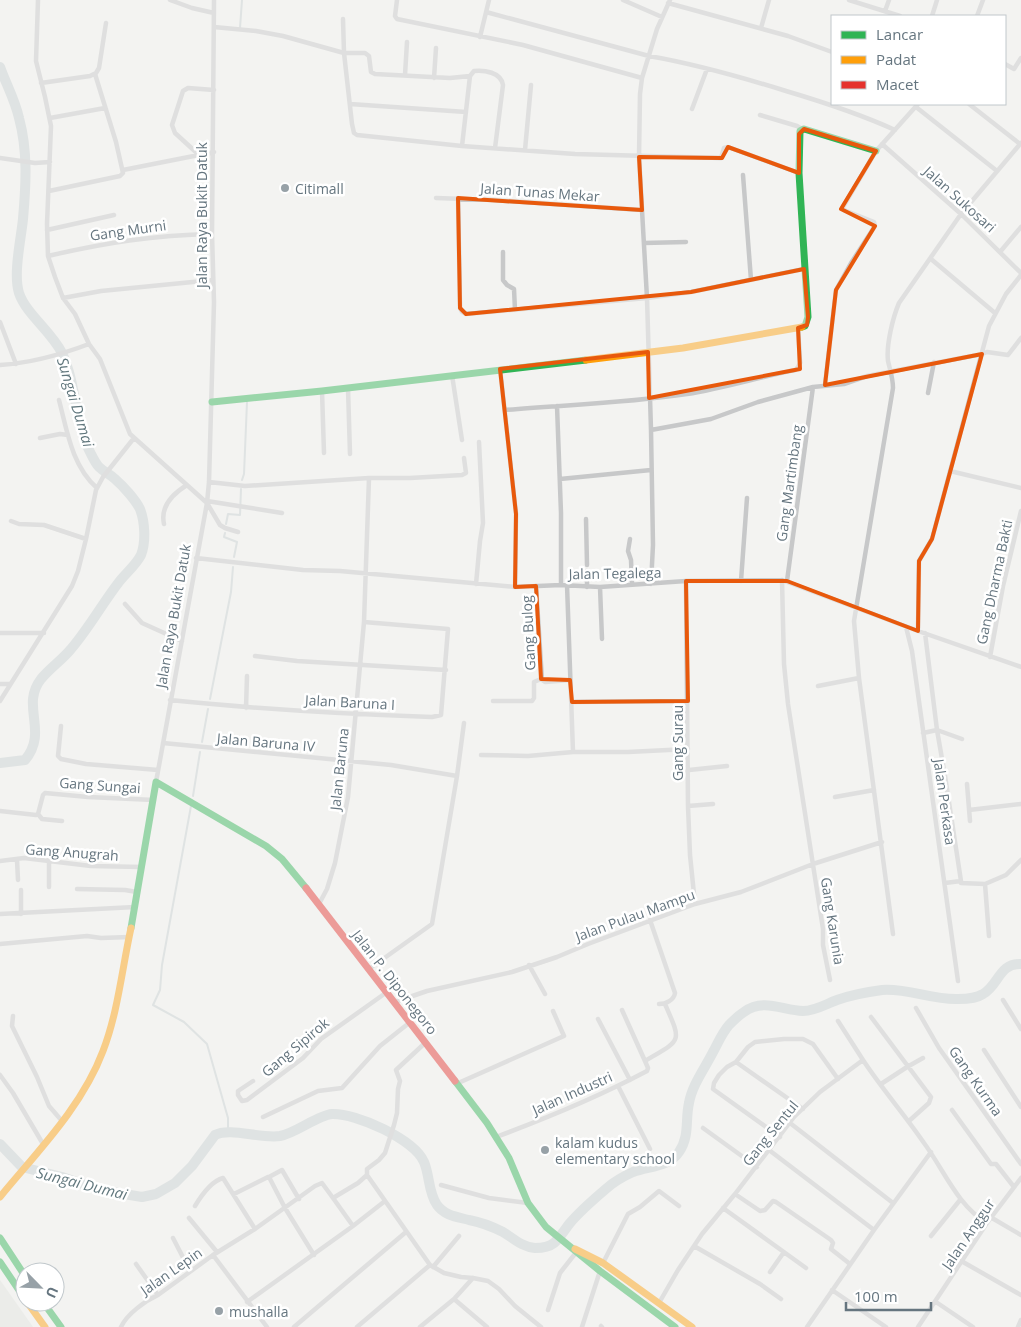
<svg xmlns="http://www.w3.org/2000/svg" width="1021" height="1327" font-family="'Open Sans',sans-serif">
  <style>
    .green { fill: #e2e5e0 }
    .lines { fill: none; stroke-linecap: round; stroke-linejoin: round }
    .stream { stroke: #c8d0d2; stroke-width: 2 }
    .river { stroke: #c8d0d2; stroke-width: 10 }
    .street { stroke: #c7c8c9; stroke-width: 4.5 }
    .fast { stroke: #30b455; stroke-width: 7 }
    .slow { stroke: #ff9f0a; stroke-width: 7 }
    .jam { stroke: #e5322d; stroke-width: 7 }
    .marked { fill: none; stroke: #e8590c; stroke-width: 4; stroke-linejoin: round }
    .poi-dot { fill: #97a1a7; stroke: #fff; stroke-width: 2 }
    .labels { text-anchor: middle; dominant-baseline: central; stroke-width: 5; stroke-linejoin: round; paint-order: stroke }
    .poi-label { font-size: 14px; fill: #65757f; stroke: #fff; text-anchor: start }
    .street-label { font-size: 14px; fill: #65757f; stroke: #fff }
    .water-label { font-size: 15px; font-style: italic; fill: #61777d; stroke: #fff }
  </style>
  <rect width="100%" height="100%" fill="#f3f3f1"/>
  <!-- green -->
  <path class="green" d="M0,1280L33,1327H0Z"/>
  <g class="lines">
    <!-- stream -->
    <path class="stream" d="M240,28L242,0
      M242,480L244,474L247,402
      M226,524L228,514L240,515L241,489
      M225,533L224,537L237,542L234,557
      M210,699L231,592L233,567
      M202,742L208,709
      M193,796L200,752
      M191,806L162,965L160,990L153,1005L184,1022L207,1044L228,1118V1131"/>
    <!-- river -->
    <path class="river" d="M0,67C6,84 15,100 19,118C28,151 26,185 23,219C21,239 13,274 19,293C26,314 51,331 62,353C77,385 74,422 91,454C93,458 96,464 99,467C104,472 110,474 115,479C123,486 135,499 140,509C145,522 146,542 141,555C136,565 126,573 119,582C102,604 89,628 71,649C62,660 50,668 41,679C20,706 49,731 25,760L0,763
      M0,1144L22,1167L62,1177L100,1190L142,1197L156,1194L175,1183L192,1166L215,1135C230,1127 260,1139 280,1136C296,1133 318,1115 332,1114C356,1113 414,1139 424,1162C430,1176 428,1192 437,1205C445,1216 458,1217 469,1220C480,1222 493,1227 503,1232C513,1238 522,1247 535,1248C541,1248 549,1247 554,1243C560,1238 565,1229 570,1223C581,1210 594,1199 607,1188C615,1181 624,1176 633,1172C649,1166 669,1167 679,1152C690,1136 685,1120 689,1103C692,1085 705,1068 713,1052C718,1043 722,1033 729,1025C733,1021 739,1015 744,1012C763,998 782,1010 803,1011C815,1011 826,1004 837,1000C851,995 867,992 882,990C908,988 932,1000 958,999C965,999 977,998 983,994C999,985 999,963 1021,964"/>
    <!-- street -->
    <path class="street" d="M38,0L36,61L45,97L51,126L47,224L48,256L55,277L63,298L75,314L89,344L100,359L130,434L207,503L220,525L225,528L238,532
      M170,0L192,8L214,13
      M397,0L395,16L397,19L523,45L642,78
      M623,0L662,17
      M849,0L900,16
      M668,3L788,36L832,52
      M885,11L889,0
      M486,12L649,56C695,64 741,77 786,91C823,102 860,114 895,130
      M932,16L937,0
      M977,16L983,0
      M343,19L344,53L352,124L354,133L357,135L462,146L575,154L721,158L724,148L728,147L799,173
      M214,27L256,31L283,36L344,53H365L369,56L371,72L375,74L450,78L470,76L474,71C484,70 501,72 503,85L495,148
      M761,28L769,0
      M480,37L489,0
      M1005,64L1014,69L1021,58
      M405,75L407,42
      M434,78L436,48
      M41,83L90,76L96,73L99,68L106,23
      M350,104L466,112
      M969,104L1020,144
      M916,107L997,171
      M692,109L707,69
      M760,115L797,126L802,129
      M50,118L105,108
      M882,144L961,214L1021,273
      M462,146L470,76
      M525,150L531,85
      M198,154L175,133L172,125L183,91L188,88L214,90
      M0,158L35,163L50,162
      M123,170L214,152
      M743,175L751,280
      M49,191L120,176L123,173L116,142L95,74
      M436,198L493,200L642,210
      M458,198L460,308L462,312L466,314L647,298L691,292L804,269
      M47,230L114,215
      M644,243L686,242
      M503,252V280L507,285L514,289L515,310
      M1000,252L1021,227
      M48,256C104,243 154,235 212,234
      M931,259L995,313
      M63,298L101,291L213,280
      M0,322L16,364
      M0,365C31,363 60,355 89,344
      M500,369L516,514L515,587
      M452,375L462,440
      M825,385L836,290L851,263L875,226L874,222L844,210L843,207L876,151L918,104
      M348,388L350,454
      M322,391L324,453
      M928,393L934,362
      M59,400C67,431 72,466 97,488
      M557,406L561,513V585
      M505,410C565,405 627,403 687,394C724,388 759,377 795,370L798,367L800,363L798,328
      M651,430L711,419L758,402L813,387L844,384L867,376L982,354L987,352L1008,355L1021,338
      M40,438L60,434L68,435
      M950,471L1021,488
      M560,479L651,470
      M209,482L245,486L369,478H410L462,475L466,473L464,458
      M207,501L282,513
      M586,519L587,565
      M11,521L19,524L44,525L86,539
      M164,524C160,506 174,493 187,485
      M630,539L628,551L631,560L632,584
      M196,558L303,570L340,571L515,587L561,585L600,587L686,581L782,580L918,631L1021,667
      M587,571V587
      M782,580L784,664L788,704L823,929V945L830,980
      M686,581L688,806L690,855L695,904
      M741,581L747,498
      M787,581L813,387
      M476,584L480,541L483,523L479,442
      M651,584L653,545L651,430L647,298L639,157L640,94L642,78L657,29L670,0
      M567,585L573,752
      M536,586L542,680L545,682L570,680
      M600,587L602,639
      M125,604L142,623L182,641
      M906,627L912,651L958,981
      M918,631L919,561L932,539L989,326L1006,294L1021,275
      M0,633H44
      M925,633L937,730L945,776L961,881
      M255,656L297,661L446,670
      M990,657L1003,586L1021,511
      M0,684H10
      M818,686L859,678
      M170,700C257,709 344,714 432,717L441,715L448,629L364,622
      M0,701L72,586L78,571L86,539L96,490L103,477L134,438
      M493,701H532L534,698V682L541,679
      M572,702L688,701
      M246,708L247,676
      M61,726L58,756L61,759L86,764L158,770
      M923,733L937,730L962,739
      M163,743L391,765L457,776
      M481,755L528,756L573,752H628L688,749
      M689,770L727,766
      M156,782L207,503L209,482L214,302L212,234L214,0
      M967,784L970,821
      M835,797L874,790
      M688,806L713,804
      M969,810L1021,804
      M0,811L36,815L38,814L43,795L45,793L88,797L154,800
      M38,814L42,819L62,821
      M17,860L18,880
      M0,861L24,858L91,866L142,867
      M945,883L961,881V883L985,884L1006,875L1021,860
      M985,884L989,936
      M49,887V860
      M77,889L125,890L137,892
      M319,904L327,889L335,863L348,797L364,622L369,478
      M0,914L135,907
      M21,914V890
      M650,920L675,993C674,1000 666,1004 659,1004
      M893,934L859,678L854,621L893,388C893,378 890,370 888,361C886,345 893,317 899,303L961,214L1021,143
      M0,944L87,936L101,938L129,937
      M529,965L545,994
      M369,969L432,924L457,776L464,723
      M1003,1000L1021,1029
      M395,1002L427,991L512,972L557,957L588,944L695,904L741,892L813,864L882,842
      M916,1008L939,1048L1021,1164
      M13,1016L12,1026L37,1077L49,1106L62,1121
      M871,1017L931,1097L929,1103L909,1121
      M598,1019L630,1080
      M838,1021L863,1060
      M984,1050L1021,1107
      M645,1061C682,1039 682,1043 665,1004
      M736,1062L803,1109
      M0,1075L13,1093L43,1144
      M253,1081L238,1091V1095L242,1101L247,1100L303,1058L321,1039L387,992
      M456,1084L564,1036L553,1011
      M881,1084L907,1067L923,1058
      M618,1086L650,1149
      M952,1110L991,1164H996L1014,1187
      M263,1117L318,1091L342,1088L380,1046L409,1023
      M790,1123L893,1203
      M703,1128L757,1167
      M496,1137C547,1118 598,1097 647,1071L648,1068L645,1061L622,1010
      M780,1137L713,1089L714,1083L719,1075L727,1067L736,1062L748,1047L755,1042L784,1039H803L813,1044L838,1079
      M769,1150L874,1230
      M367,1175L430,1265L444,1273L461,1277L473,1278L488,1281L499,1289L515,1306L541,1327
      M269,1177L282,1170L299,1199
      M441,1185L489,1198L528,1203
      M234,1194L268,1177H269L285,1208L314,1255
      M735,1194L760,1211L765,1210L773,1201L776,1202L831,1240L833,1243L831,1249L850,1264
      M333,1198L353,1226
      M195,1206C201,1196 212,1181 223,1178L255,1229
      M723,1208L806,1268
      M189,1218L217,1252
      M992,1218L1021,1235
      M931,1236L960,1200
      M173,1238L190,1271
      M694,1246L760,1284L781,1299
      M213,1255L255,1229L315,1186L322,1183L333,1198L358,1183L367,1175V1169L379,1160L385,1153L394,1125L397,1113L398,1089L400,1081L396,1070L425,1043
      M963,1262L1021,1295
      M603,1263L628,1214L640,1207L659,1191L679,1206
      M136,1264L158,1295
      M433,1267L459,1236
      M770,1272L784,1252
      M832,1290L886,1327
      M454,1299L487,1327
      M247,1302L353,1226L385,1201
      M936,1302L973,1327
      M659,1303L678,1270L702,1234L735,1194L794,1117L820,1092L863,1060C882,1089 905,1115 924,1143C944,1170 957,1205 987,1223
      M548,1310L560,1273L578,1250
      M601,1326L602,1327
      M121,1327C127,1314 145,1301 158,1295L213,1255L267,1327
      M294,1327L406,1232
      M357,1327L430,1265
      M420,1327L454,1299L473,1278
      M582,1327L600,1271
      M807,1327L874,1230L931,1152
      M918,1327L987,1223L1021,1178
      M1018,1327L1021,1320"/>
    <!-- fast -->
    <path class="fast" d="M802,327L805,326L808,317L799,173L800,131L804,129L876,151
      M212,402L322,391L586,360
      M131,928L156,782L266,846L282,859L306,888
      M455,1081L487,1123L509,1158L528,1203L546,1227L600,1271L675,1327
      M0,1238L25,1276
      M0,1262L25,1299
      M43,1302L61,1327"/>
    <!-- slow -->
    <path class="slow" d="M586,360L683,348L802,327
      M0,1197C37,1152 82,1107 103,1051C118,1012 122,969 131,928
      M575,1249L603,1263L692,1327
      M27,1302L45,1327"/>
    <!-- jam -->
    <path class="jam" d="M306,888L455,1081"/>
  </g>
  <!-- marked area -->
  <path d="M0 0H1021V1327H0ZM804,129L876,151L841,209L875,226L836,290L825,385L982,354L932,539L919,561L918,631L787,581H686L688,701L572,702L570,680L541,679L536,586L515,587L516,514L500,369L648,352L649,398L800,369L798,328L807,325L808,317L804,269L691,292L466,314L460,308L458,198L642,210L639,157L722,158L728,147L799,173V134Z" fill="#f3f3f1" fill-opacity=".55" fill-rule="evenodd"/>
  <path class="marked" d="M804,129L876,151L841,209L875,226L836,290L825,385L982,354L932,539L919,561L918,631L787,581H686L688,701L572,702L570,680L541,679L536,586L515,587L516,514L500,369L648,352L649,398L800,369L798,328L807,325L808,317L804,269L691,292L466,314L460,308L458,198L642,210L639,157L722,158L728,147L799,173V134Z"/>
  <!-- markers -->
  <g class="poi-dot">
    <circle cx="285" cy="188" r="5"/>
    <circle cx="545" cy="1150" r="5"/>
    <circle cx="219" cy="1311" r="5"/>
  </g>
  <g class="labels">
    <!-- poi labels -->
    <g class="poi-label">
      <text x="295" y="188">Citimall</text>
      <text x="555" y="1142">kalam kudus<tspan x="555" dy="16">elementary school</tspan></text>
      <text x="229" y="1311">mushalla</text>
    </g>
    <!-- street labels -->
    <g class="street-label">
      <text transform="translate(540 192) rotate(4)">Jalan Tunas Mekar</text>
      <text transform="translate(960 199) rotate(42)">Jalan Sukosari</text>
      <text transform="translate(201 215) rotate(-90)">Jalan Raya Bukit Datuk</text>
      <text transform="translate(128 230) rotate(-8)">Gang Murni</text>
      <text transform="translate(789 483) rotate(-82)">Gang Martimbang</text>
      <text transform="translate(615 573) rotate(-1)">Jalan Tegalega</text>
      <text transform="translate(994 582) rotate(-78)">Gang Dharma Bakti</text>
      <text transform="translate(173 616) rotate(-80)">Jalan Raya Bukit Datuk</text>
      <text transform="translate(528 633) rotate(-93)">Gang Bulog</text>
      <text transform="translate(350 702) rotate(3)">Jalan Baruna I</text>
      <text transform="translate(266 742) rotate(5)">Jalan Baruna IV</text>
      <text transform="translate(677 743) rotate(-90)">Gang Surau</text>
      <text transform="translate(339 769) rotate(-84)">Jalan Baruna</text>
      <text transform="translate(100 785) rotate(4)">Gang Sungai</text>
      <text transform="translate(945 802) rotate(82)">Jalan Perkasa</text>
      <text transform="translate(72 852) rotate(4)">Gang Anugrah</text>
      <text transform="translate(635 915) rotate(-20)">Jalan Pulau Mampu</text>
      <text transform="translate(833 921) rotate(81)">Gang Karunia</text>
      <text transform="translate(395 982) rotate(52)">Jalan P. Diponegoro</text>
      <text transform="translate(295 1047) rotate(-40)">Gang Sipirok</text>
      <text transform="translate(976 1081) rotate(55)">Gang Kurma</text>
      <text transform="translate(572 1093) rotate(-24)">Jalan Industri</text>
      <text transform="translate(770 1133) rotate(-51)">Gang Sentul</text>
      <text transform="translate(968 1234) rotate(-56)">Jalan Anggur</text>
      <text transform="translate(171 1271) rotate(-35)">Jalan Lepin</text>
    </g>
    <!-- water labels -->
    <g class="water-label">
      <text transform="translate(76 402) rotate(73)">Sungai Dumai</text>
      <text transform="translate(82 1183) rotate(14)">Sungai Dumai</text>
    </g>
  </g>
  <!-- legend -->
  <rect x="831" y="15" width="175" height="90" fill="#ffffff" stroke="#c1c8cc"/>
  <rect x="841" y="31" width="25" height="8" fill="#30b455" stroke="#c1c8cc"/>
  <text x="876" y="40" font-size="15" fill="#65757f">Lancar</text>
  <rect x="841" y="56" width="25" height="8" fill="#ff9f0a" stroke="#c1c8cc"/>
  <text x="876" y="65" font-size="15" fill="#65757f">Padat</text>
  <rect x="841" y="81" width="25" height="8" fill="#e5322d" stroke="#c1c8cc"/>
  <text x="876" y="90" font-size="15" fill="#65757f">Macet</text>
  <!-- north arrow -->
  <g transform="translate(40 1287) rotate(114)"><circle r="24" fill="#ffffff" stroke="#c1c8cc"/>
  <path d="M0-4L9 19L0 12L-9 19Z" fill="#97a1a7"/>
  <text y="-8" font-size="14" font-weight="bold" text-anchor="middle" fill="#65757f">U</text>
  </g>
  <!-- scale -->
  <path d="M846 1302v8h85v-8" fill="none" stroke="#65757f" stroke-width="2.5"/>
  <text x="854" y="1302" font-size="15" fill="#65757f" stroke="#ffffff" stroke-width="4" paint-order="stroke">100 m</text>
</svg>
